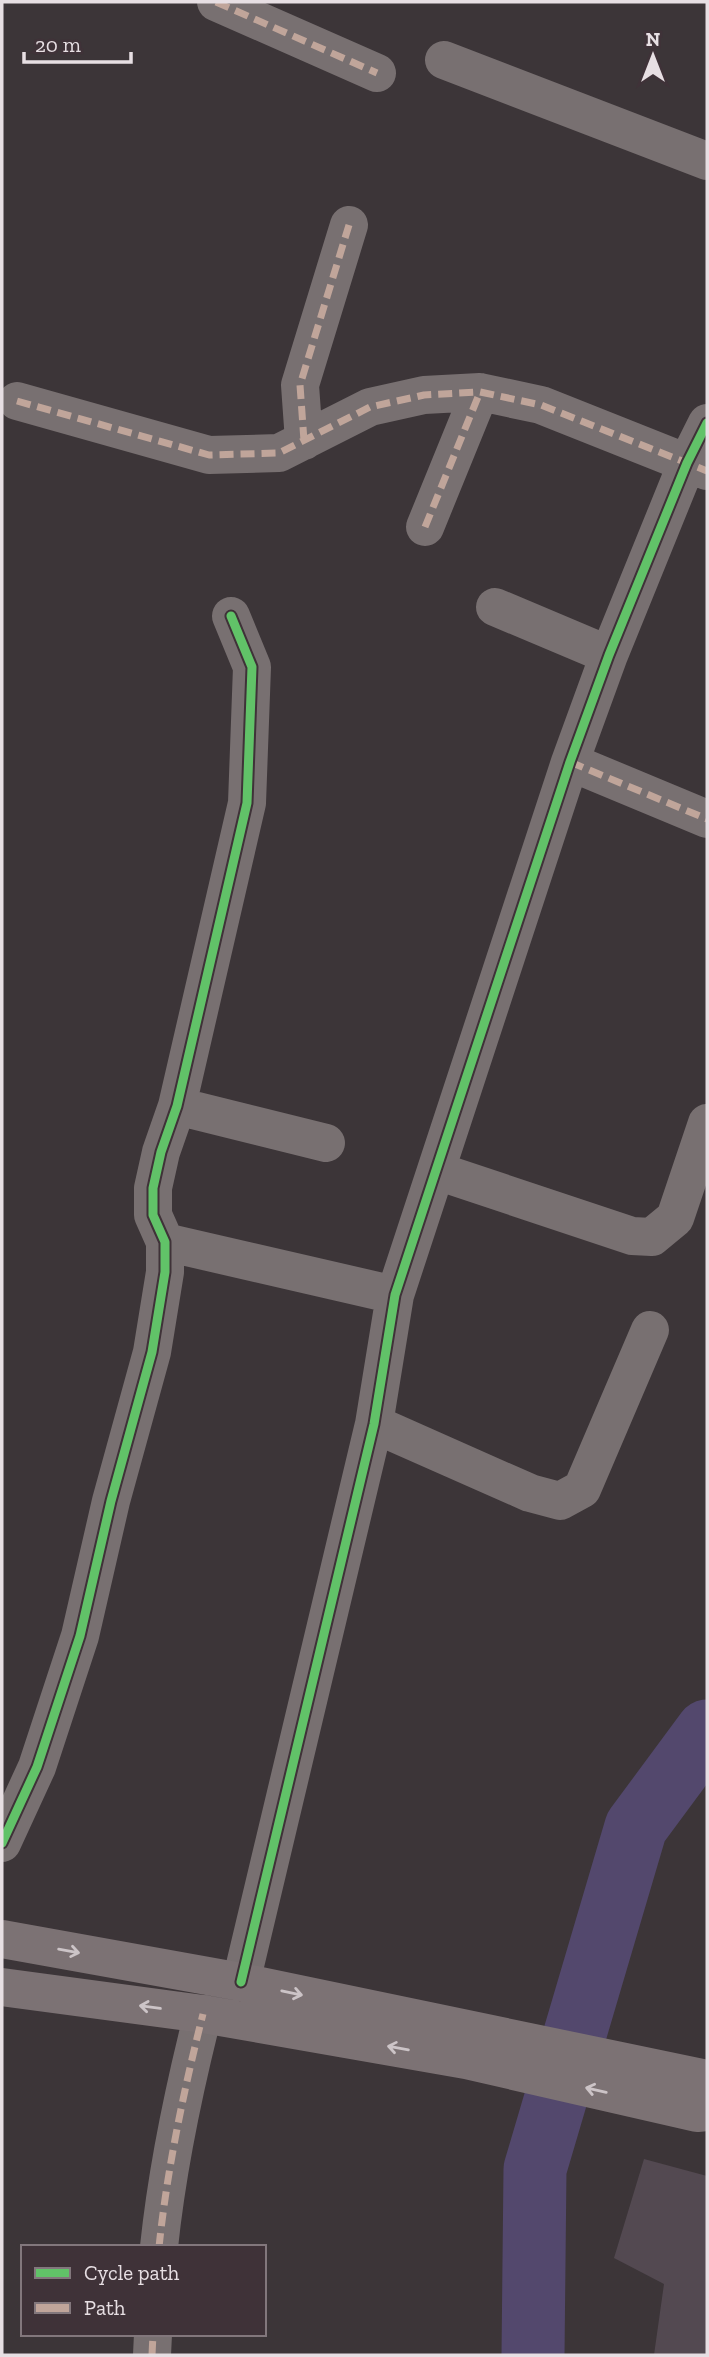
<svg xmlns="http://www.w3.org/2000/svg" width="709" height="2357" font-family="'Zilla Slab',serif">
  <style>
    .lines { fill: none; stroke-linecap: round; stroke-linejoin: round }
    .river { stroke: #53486d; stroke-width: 63 }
    .building { fill: #534951 }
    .street { stroke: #787071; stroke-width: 38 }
    .secondary { stroke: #7c7274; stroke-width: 38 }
    .quiet { stroke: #c0a59a; stroke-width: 7; stroke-dasharray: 14 7; stroke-linecap: butt }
    .cycleway-casing { stroke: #3f3238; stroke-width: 13 }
    .cycleway { stroke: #61c268; stroke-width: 9 }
    .oneway { stroke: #ccc4c7 }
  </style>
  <rect width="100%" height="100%" fill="#3c3538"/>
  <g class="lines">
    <!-- river -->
    <path class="river" d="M533,2355L535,2169L636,1827L707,1731"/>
  </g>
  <!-- building -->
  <path class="building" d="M644,2159L707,2176V2355H654L664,2284L614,2258Z"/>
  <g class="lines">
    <!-- street -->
    <path class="street" d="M216,2L377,73
      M444,60L707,161
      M17,401L209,455L279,453L370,407L424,395L480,392L541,405L707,471
      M304,441L300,385L349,225
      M425,527L480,392
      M495,607L609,655
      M570,762L707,819
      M177,1106L326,1143
      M437,1171L632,1236L652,1237L675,1218L707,1123
      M165,1242L395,1295
      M374,1424L530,1493L560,1501L582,1489L650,1330
      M2,1843L37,1767L80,1636L111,1501L152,1352L165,1272V1242L153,1215V1188L161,1152L177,1106L247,803L252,667L231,616
      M241,1982L374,1424L395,1295L570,762L609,655L687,463L707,423
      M159,2247C167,2170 184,2089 203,2014
      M152,2355L153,2334"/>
    <!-- secondary -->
    <path class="secondary" d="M2,1939L241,1982L707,2079
      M2,1987L203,2014L466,2060L697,2113L707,2112"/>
    <!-- quiet -->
    <path class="quiet" d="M216,2L377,73
      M17,401L209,455L279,453L370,407L424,395L480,392L541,405L707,471
      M304,441L300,385L349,225
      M425,527L480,392
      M570,762L707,819
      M159,2247C167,2170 184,2089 203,2014
      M152,2355L153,2334"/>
    <defs>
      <path id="cycleway" d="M2,1843L37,1767L80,1636L111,1501L152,1352L165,1272V1242L153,1215V1188L161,1152L177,1106L247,803L252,667L231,616
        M241,1982L374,1424L395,1295L570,762L609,655L687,463L707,423"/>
    </defs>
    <!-- cycleway casing -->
    <use href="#cycleway" class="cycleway-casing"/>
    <!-- cycleway -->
    <use href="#cycleway" class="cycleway"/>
  </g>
  <!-- one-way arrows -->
  <defs><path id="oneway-shaft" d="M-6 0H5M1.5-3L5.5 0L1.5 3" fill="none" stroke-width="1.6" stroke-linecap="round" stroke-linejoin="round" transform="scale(1.75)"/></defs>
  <g class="oneway">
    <use href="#oneway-shaft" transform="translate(69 1951) rotate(10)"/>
    <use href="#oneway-shaft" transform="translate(292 1993) rotate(12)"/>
    <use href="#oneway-shaft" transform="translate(150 2007) rotate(-172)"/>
    <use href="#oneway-shaft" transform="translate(398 2048) rotate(-170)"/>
    <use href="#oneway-shaft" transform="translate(596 2090) rotate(-167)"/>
  </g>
  <!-- border -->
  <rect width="709" height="2357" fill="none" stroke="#e7dfe3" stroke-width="7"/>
  <!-- legend -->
  <rect x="21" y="2245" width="245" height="91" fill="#3f3238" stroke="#82777c" stroke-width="2"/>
  <rect x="35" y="2268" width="35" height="10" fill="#61c268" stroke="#82777c" stroke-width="2"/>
  <text x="84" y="2280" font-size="21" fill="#e7dfe3">Cycle path</text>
  <rect x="35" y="2303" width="35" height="10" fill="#c0a59a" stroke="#82777c" stroke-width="2"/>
  <text x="84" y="2315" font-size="21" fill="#e7dfe3">Path</text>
  <!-- north arrow -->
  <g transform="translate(653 56)" stroke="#3f3238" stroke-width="5" paint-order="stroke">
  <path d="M0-5L12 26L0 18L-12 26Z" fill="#e7dfe3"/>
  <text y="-10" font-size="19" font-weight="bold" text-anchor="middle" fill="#e7dfe3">N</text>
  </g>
  <!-- scale -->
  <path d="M24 52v10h107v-10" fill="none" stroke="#e7dfe3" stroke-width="3.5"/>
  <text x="35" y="52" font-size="21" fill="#e7dfe3" stroke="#3f3238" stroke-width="5" paint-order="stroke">20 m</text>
</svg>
